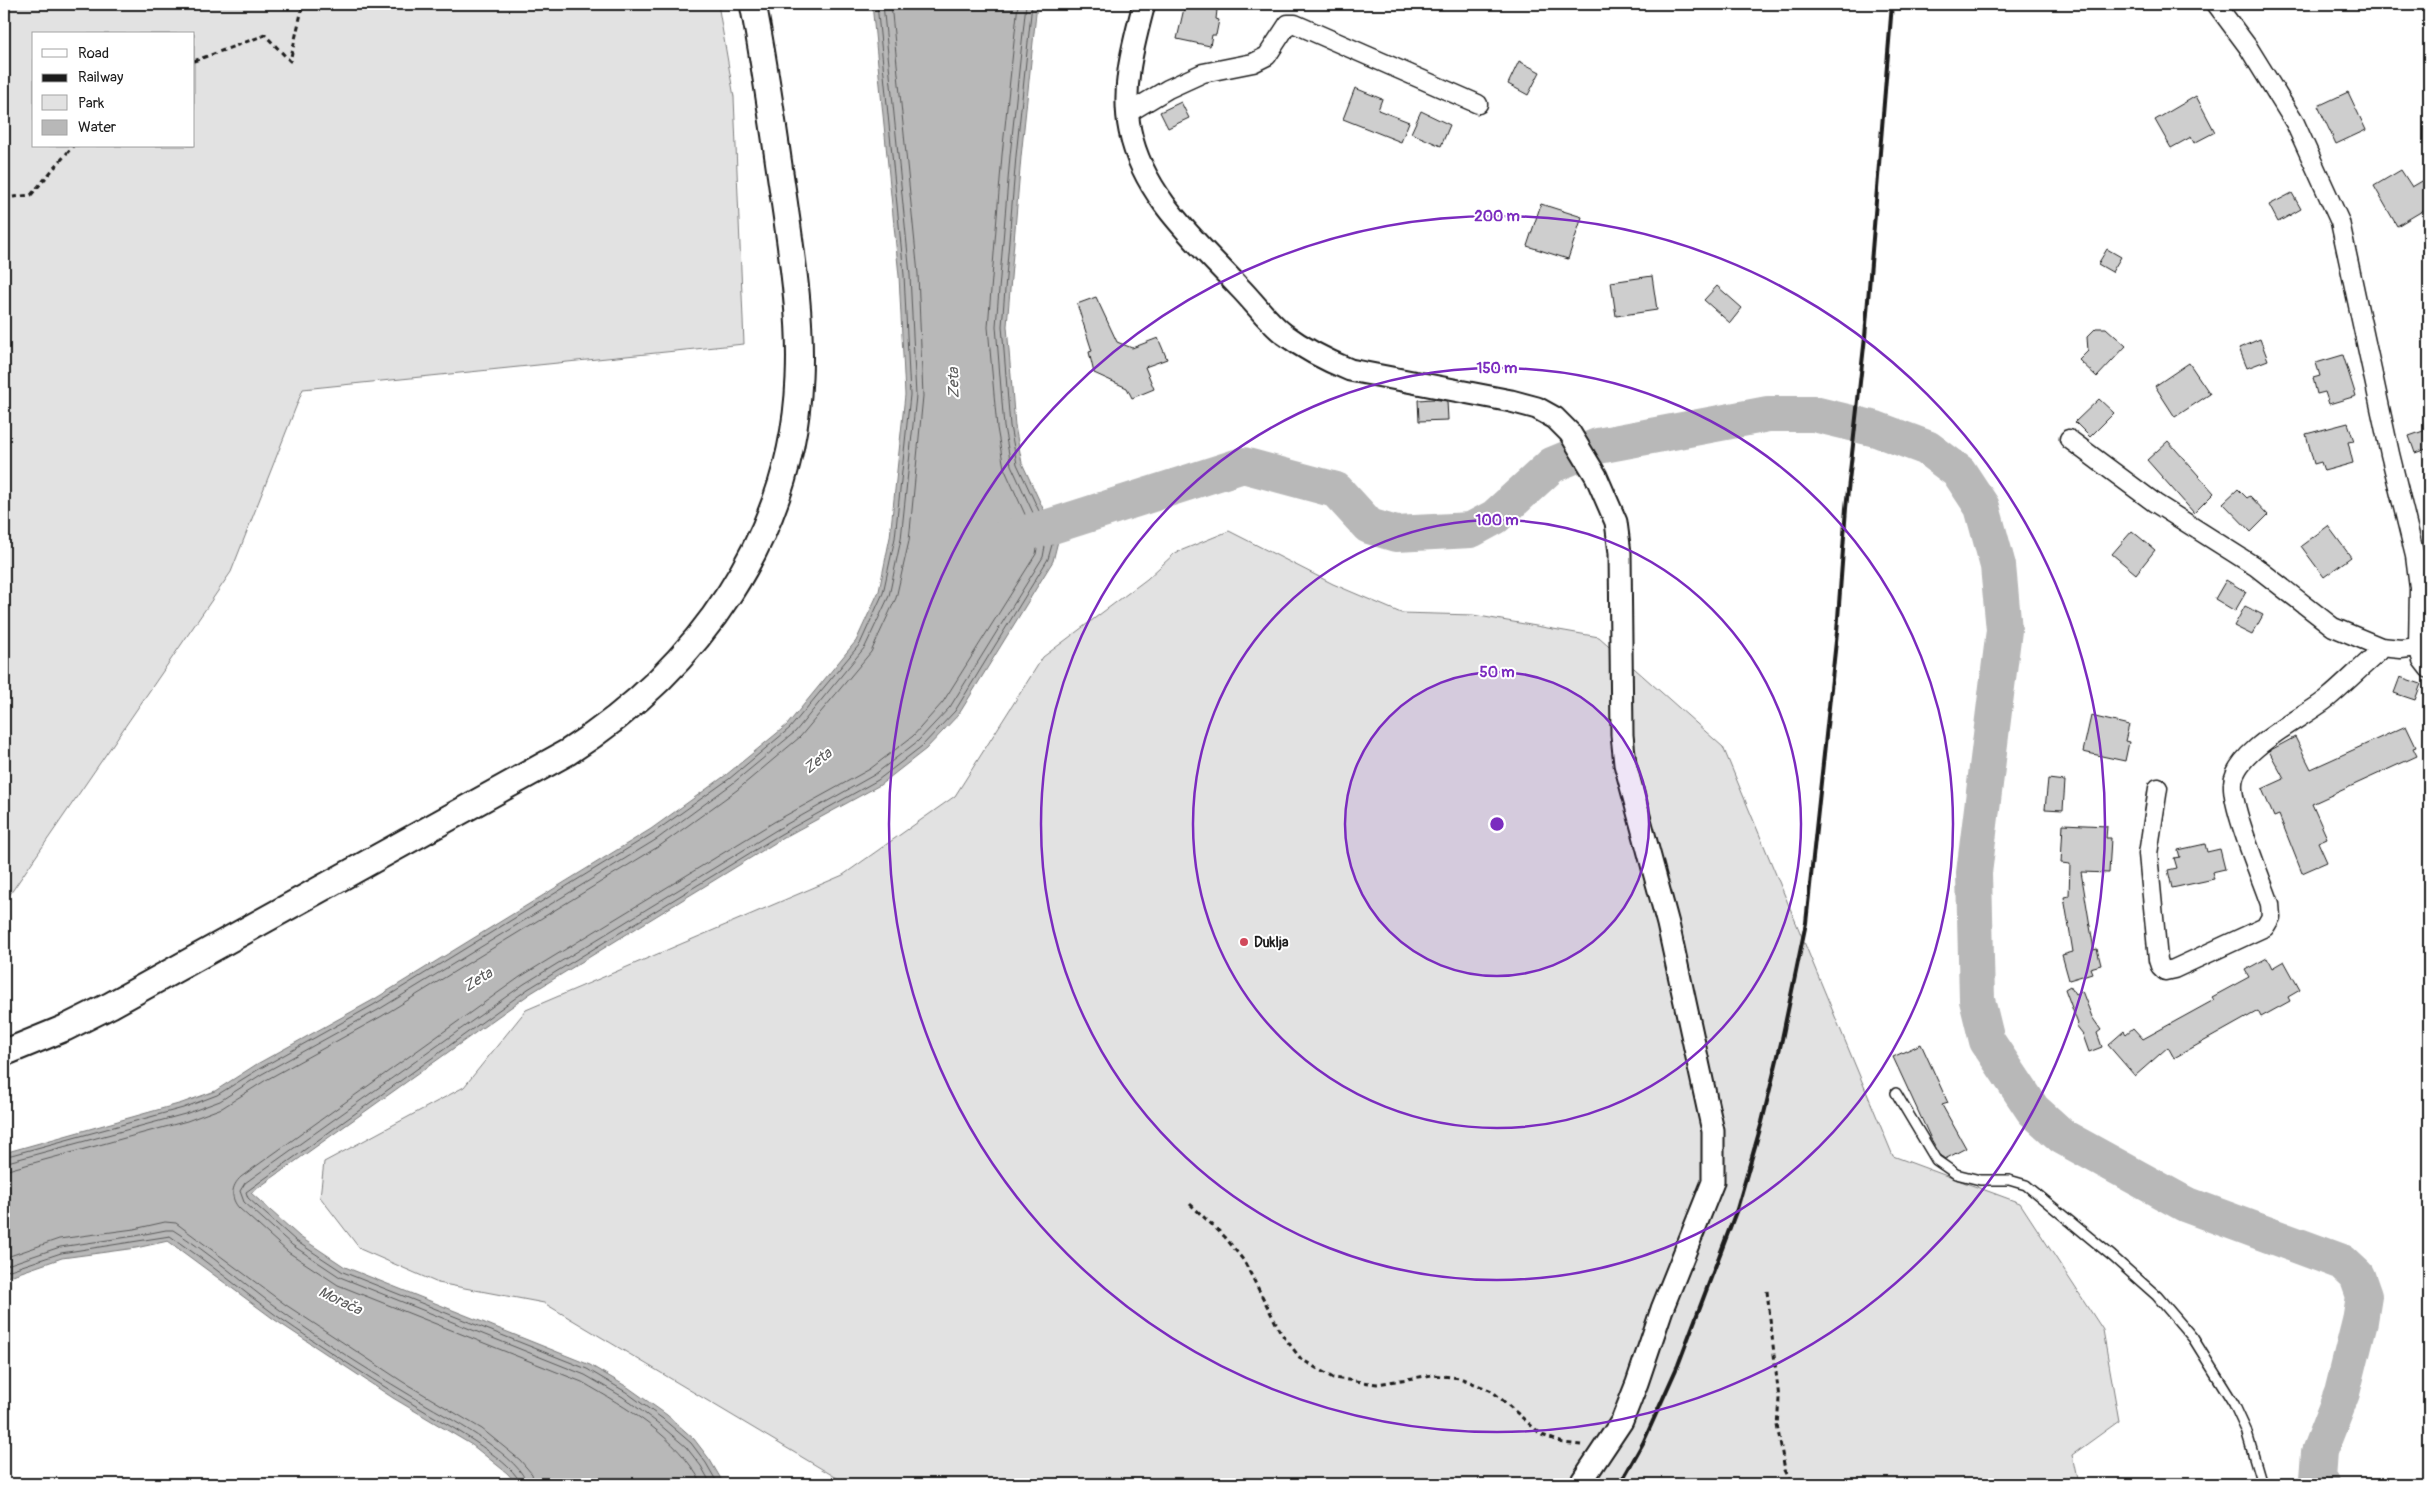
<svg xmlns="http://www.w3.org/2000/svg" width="2433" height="1488" font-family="Pangolin,sans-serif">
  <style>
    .green { fill: #e2e2e2; stroke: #7f7f7f; fill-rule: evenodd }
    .water { fill: #b8b8b8; stroke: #7a7a7a }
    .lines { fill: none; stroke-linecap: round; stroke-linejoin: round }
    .shore { stroke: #5a5a5a; stroke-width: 1 }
    .river { stroke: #b8b8b8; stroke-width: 36 }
    .building { fill: #cecece; stroke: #1c1c1c }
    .service-casing { stroke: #1c1c1c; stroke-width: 12 }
    .minor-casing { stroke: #1c1c1c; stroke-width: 21 }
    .tertiary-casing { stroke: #1c1c1c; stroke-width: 25 }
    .secondary-casing { stroke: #1c1c1c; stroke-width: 29 }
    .path { stroke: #1c1c1c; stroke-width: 3; stroke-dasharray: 5 4; stroke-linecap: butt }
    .service { stroke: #fff; stroke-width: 9 }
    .minor { stroke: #fff; stroke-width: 18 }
    .tertiary { stroke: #fff; stroke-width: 21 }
    .secondary { stroke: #fff; stroke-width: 25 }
    .rail { stroke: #1c1c1c; stroke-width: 4 }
    .ring { fill: none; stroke: #7b2cbf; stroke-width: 2.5 }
    .poi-dot { fill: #d1495b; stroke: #fff; stroke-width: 2 }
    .labels { text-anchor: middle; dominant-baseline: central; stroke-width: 4; stroke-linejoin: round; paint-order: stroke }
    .poi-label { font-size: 14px; font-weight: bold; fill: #1c1c1c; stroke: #fff; text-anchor: start }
    .water-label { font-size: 15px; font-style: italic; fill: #5a5a5a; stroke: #fff }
    .centre { fill: #7b2cbf; stroke: #fff; stroke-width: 2.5 }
    .ring-label { font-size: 15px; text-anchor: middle; font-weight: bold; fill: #7b2cbf; stroke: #fff; stroke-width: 4; stroke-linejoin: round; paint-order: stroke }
  </style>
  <rect width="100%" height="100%" fill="#fff"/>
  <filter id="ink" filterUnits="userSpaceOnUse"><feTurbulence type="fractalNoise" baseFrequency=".02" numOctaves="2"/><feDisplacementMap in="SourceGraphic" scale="10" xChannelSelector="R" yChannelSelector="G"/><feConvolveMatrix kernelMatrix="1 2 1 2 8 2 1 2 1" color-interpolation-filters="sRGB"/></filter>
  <g filter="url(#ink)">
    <!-- green -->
    <path class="green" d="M4,4H718L734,97L744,344L303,389L231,572L4,903ZM34,34H194V146H34Z
      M1229,531L1333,584L1401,613L1473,615L1599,637L1723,747L1893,1156L2020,1203L2103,1330L2119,1421L2072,1455L2078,1484H847L544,1303L438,1283L360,1249L320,1197L324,1162L464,1087L526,1010L843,875L955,796L1043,657L1147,579L1175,553Z"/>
    <!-- water -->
    <path class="water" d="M872,4H1037L1021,157L1007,326L1015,426L1022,463L1058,541L1053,561L959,714L926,749L880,785L783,838L531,993L251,1193L300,1237L345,1267L590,1365L629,1388L667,1415L694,1439L710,1460L724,1484H517L507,1473L472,1445L393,1398L275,1320L168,1241L136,1248L62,1258L4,1278V1153L182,1103L215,1091L257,1064L373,1000L651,829L726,775L787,725L856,641L879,591L890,537L905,395L899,276Z"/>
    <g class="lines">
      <!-- shore -->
      <path class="shore" d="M4,1157L183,1108L217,1095L259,1069L375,1004L653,833L729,779L790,728L860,644L883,593L895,538L910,395L904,275L877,4
        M4,1163L185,1114L220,1101L262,1074L378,1010L657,839L732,784L795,732L865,647L889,596L901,539L916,396L910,275L883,4
        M4,1171L187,1121L222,1108L266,1080L382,1016L661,845L737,790L800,737L871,652L896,598L909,541L923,396L918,274L891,4
        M4,1258L59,1239L134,1229L165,1222L176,1223L286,1305L403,1382L482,1429L520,1460L532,1474L534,1484
        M4,1266L60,1247L135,1236L166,1230H173C210,1253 244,1284 280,1310C328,1345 379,1377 430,1407C451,1419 525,1460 526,1484
        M4,1272L61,1253L170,1236C207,1261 241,1290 277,1316C327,1351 379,1384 431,1415C449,1425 518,1465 520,1484
        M702,1484C677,1436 627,1408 582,1382L338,1285L288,1252L239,1208C230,1198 231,1186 241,1177L520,977L774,822L870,769L913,736L943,702L1036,554L1038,543L1004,468L997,428L988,327L1002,155L1018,4
        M711,1484L701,1466L686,1447L659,1424L623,1397L585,1375L340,1277L292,1245L244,1202L240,1191L245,1183L524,984L778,829L874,775L918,741L950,707L1043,557L1046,541L1011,465L1004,427L996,326L1010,156L1026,4
        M718,1484L706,1463L691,1443L663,1419L626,1392L587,1369L343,1272L296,1241L248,1198L246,1192L528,989L781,834L878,780L922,746L955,711L1048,559L1053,541L1017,464L1010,426L1002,326L1016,156L1032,4"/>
      <!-- river -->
      <path class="river" d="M1003,539L1052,526L1243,465L1336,490L1369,526L1396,534L1471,530L1495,517L1552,465L1598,446L1768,414H1814L1876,429L1927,448L1959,472L1982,507L1998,566L2004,630L1974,873L1977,1000L1987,1041L2033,1110L2063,1137L2185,1204L2342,1262L2357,1276L2364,1296L2360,1321L2342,1393L2319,1452L2317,1479L2321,1484"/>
    </g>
    <!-- building -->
    <path class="building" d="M1185,4L1217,10L1216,19L1219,20L1216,35H1212L1210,46L1177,39Z
      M1519,61L1540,72L1528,95L1508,84Z
      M1355,88L1382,99L1378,110L1409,122L1401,142L1343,119Z
      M2348,92L2366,130L2336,144L2318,106Z
      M2196,96L2215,132L2194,143L2191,137L2171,148L2155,120Z
      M1181,102L1189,118L1168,128L1160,112Z
      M1421,111L1450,125L1441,146L1411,133Z
      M2401,170L2412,187L2429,177V207L2397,226L2374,186Z
      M2292,193L2301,209L2278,222L2269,205Z
      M1541,204L1582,217L1568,259L1527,246Z
      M2107,249L2121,257L2112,272L2098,264Z
      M1652,276L1657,310L1616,316L1611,282Z
      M1717,286L1742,308L1730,323L1704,300Z
      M1096,297L1117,342L1132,348L1158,338L1167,359L1145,367L1154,389L1132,398L1127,388L1094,373L1089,352L1092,351L1077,304Z
      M2096,328H2106L2126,346L2097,377L2079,360L2088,351L2087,337Z
      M2260,339L2268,360L2247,368L2239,348Z
      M2343,355L2356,396L2329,404L2325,392L2317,394L2313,378L2320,376L2316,363Z
      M2189,363L2210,394L2175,417L2155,386Z
      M1433,399L1447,401L1448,420L1419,421L1418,400Z
      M2099,399L2114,413L2090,437L2075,422Z
      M2348,423L2354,441L2348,442L2353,463L2324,471L2321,462L2314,464L2306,434Z
      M2429,429V448L2415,453L2409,436Z
      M2168,441L2214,493L2194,513L2147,460Z
      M2238,489L2247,498L2250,496L2268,515L2251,532L2223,503Z
      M2328,526L2351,557L2324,577L2301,546Z
      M2132,531L2155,550L2136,574L2112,554Z
      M2226,580L2246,592L2235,611L2215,599Z
      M2245,606L2263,615L2252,635L2234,626Z
      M2400,677L2421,684L2415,700L2394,693Z
      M2091,716L2129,725L2125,741L2129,742L2125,761L2083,752Z
      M2406,726L2416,747L2413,748L2417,756L2312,804L2327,838L2318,842L2327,862L2302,873L2279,815L2274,817L2262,789L2284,779L2269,751L2295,737L2311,769Z
      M2048,779L2065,781L2063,810L2045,809Z
      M2063,824L2107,826L2106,838H2111L2109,873L2081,872L2094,950L2097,949L2101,965L2090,968L2092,973L2069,980L2062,955L2073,952L2064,897L2069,896L2070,864L2061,863Z
      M2205,844L2207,852L2220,849L2225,869L2212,872L2214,879L2172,888L2168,870L2177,868L2174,858L2180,857L2178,850Z
      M2267,958L2272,968L2284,961L2300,990L2288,997L2290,1001L2261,1017L2258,1011L2174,1058L2168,1047L2135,1076L2108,1045L2124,1031L2126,1034L2133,1028L2143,1039L2214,1000L2212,997L2249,977L2245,970Z
      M2070,986L2075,994L2082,991L2092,1017L2101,1030L2097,1033L2102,1047L2089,1052L2083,1035L2076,1026L2078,1024L2065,989Z
      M1921,1044L1948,1103L1942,1105L1966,1148L1945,1159L1941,1156L1931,1139L1893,1057Z"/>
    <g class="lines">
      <defs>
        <path id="service" d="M1896,1093L1936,1160L1956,1174L1980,1180H2009L2026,1185L2112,1256L2157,1296L2193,1338L2234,1404L2246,1430L2262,1484"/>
        <path id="minor" d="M2216,4L2248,47L2295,123L2340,222L2390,454L2415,556L2419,588L2418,647L2422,660L2429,669
          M1128,113L1168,89L1203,73L1253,63L1267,56L1288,24H1295L1478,104
          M2069,439L2155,503L2256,567L2333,627L2381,647L2401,649L2418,647
          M2158,788L2148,854L2158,960L2160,966L2165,971L2174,969L2265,927L2271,917L2270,904C2261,878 2231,807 2233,783C2235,750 2304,718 2328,698C2345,684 2361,667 2379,652L2381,647"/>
        <path id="tertiary" d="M1144,4C1133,46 1121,88 1130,131C1143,195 1196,241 1239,287C1254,302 1267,321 1284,334C1304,349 1328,361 1350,370L1511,401L1537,408L1555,418L1570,433L1596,476L1616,522L1620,553L1622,735L1625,764L1668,924L1713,1131V1182L1662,1309L1637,1383L1622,1421L1580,1484"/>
        <path id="secondary" d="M4,1053L65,1028L111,1005L568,752C698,669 793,535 799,378C802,314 791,250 782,186C773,125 765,64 753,4"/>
      </defs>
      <!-- service casing -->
      <use href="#service" class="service-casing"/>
      <!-- minor casing -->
      <use href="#minor" class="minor-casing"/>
      <!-- tertiary casing -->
      <use href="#tertiary" class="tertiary-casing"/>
      <!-- secondary casing -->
      <use href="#secondary" class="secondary-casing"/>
      <!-- path -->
      <path class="path" d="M194,61L265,35L290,61L302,9L301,4
        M4,198L31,195L73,146
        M1190,1204L1225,1237L1244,1261L1281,1333L1301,1359L1333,1378L1377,1384L1432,1375L1460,1378L1492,1391L1542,1435L1563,1443L1581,1445
        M1767,1291L1779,1399L1777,1425L1785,1470L1792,1484"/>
      <!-- service -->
      <use href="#service" class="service"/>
      <!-- minor -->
      <use href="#minor" class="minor"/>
      <!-- tertiary -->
      <use href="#tertiary" class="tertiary"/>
      <!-- secondary -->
      <use href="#secondary" class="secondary"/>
      <!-- rail -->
      <path class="rail" d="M1620,1484L1643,1443L1678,1365L1737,1209L1762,1122L1782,1039L1806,923L1837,632L1846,508L1865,337L1892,4"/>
    </g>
  </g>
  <!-- distance rings -->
  <circle cx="1497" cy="824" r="152" fill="#7b2cbf" fill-opacity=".12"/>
  <g class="ring">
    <circle cx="1497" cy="824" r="152"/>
    <circle cx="1497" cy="824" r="304"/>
    <circle cx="1497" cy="824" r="456"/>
    <circle cx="1497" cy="824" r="608"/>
  </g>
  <!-- markers -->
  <circle class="poi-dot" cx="1244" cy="942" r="5"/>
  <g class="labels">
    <!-- poi labels -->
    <g class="poi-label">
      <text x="1254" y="942">Duklja</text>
    </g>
    <!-- water labels -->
    <g class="water-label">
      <text transform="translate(954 383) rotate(-91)">Zeta</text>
      <text transform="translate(818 761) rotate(-38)">Zeta</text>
      <text transform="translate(478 980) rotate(-32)">Zeta</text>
      <text transform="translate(340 1301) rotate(26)">Morača</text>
    </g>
  </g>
  <circle cx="1497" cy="824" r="8" class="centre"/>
  <g class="ring-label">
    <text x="1497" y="221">200 m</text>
    <text x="1497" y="373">150 m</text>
    <text x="1497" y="525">100 m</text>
    <text x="1497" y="677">50 m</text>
  </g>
  <!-- margin -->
  <rect width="2433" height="1488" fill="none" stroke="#fff" stroke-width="20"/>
  <rect x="10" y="10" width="2413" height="1468" fill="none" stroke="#1c1c1c" stroke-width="2" filter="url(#ink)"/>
  <!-- legend -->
  <rect x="32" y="32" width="162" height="115" fill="#ffffff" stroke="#a4a4a4"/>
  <rect x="42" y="49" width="25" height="8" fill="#ffffff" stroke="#a4a4a4"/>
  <text x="78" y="58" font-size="15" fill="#1c1c1c">Road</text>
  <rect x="42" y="74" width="25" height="8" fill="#1c1c1c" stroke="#a4a4a4"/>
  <text x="78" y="82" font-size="15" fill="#1c1c1c">Railway</text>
  <rect x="42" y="95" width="25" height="15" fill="#e2e2e2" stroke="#a4a4a4"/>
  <text x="78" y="108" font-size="15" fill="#1c1c1c">Park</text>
  <rect x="42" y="120" width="25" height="15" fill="#b8b8b8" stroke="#a4a4a4"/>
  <text x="78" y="132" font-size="15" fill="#1c1c1c">Water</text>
</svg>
